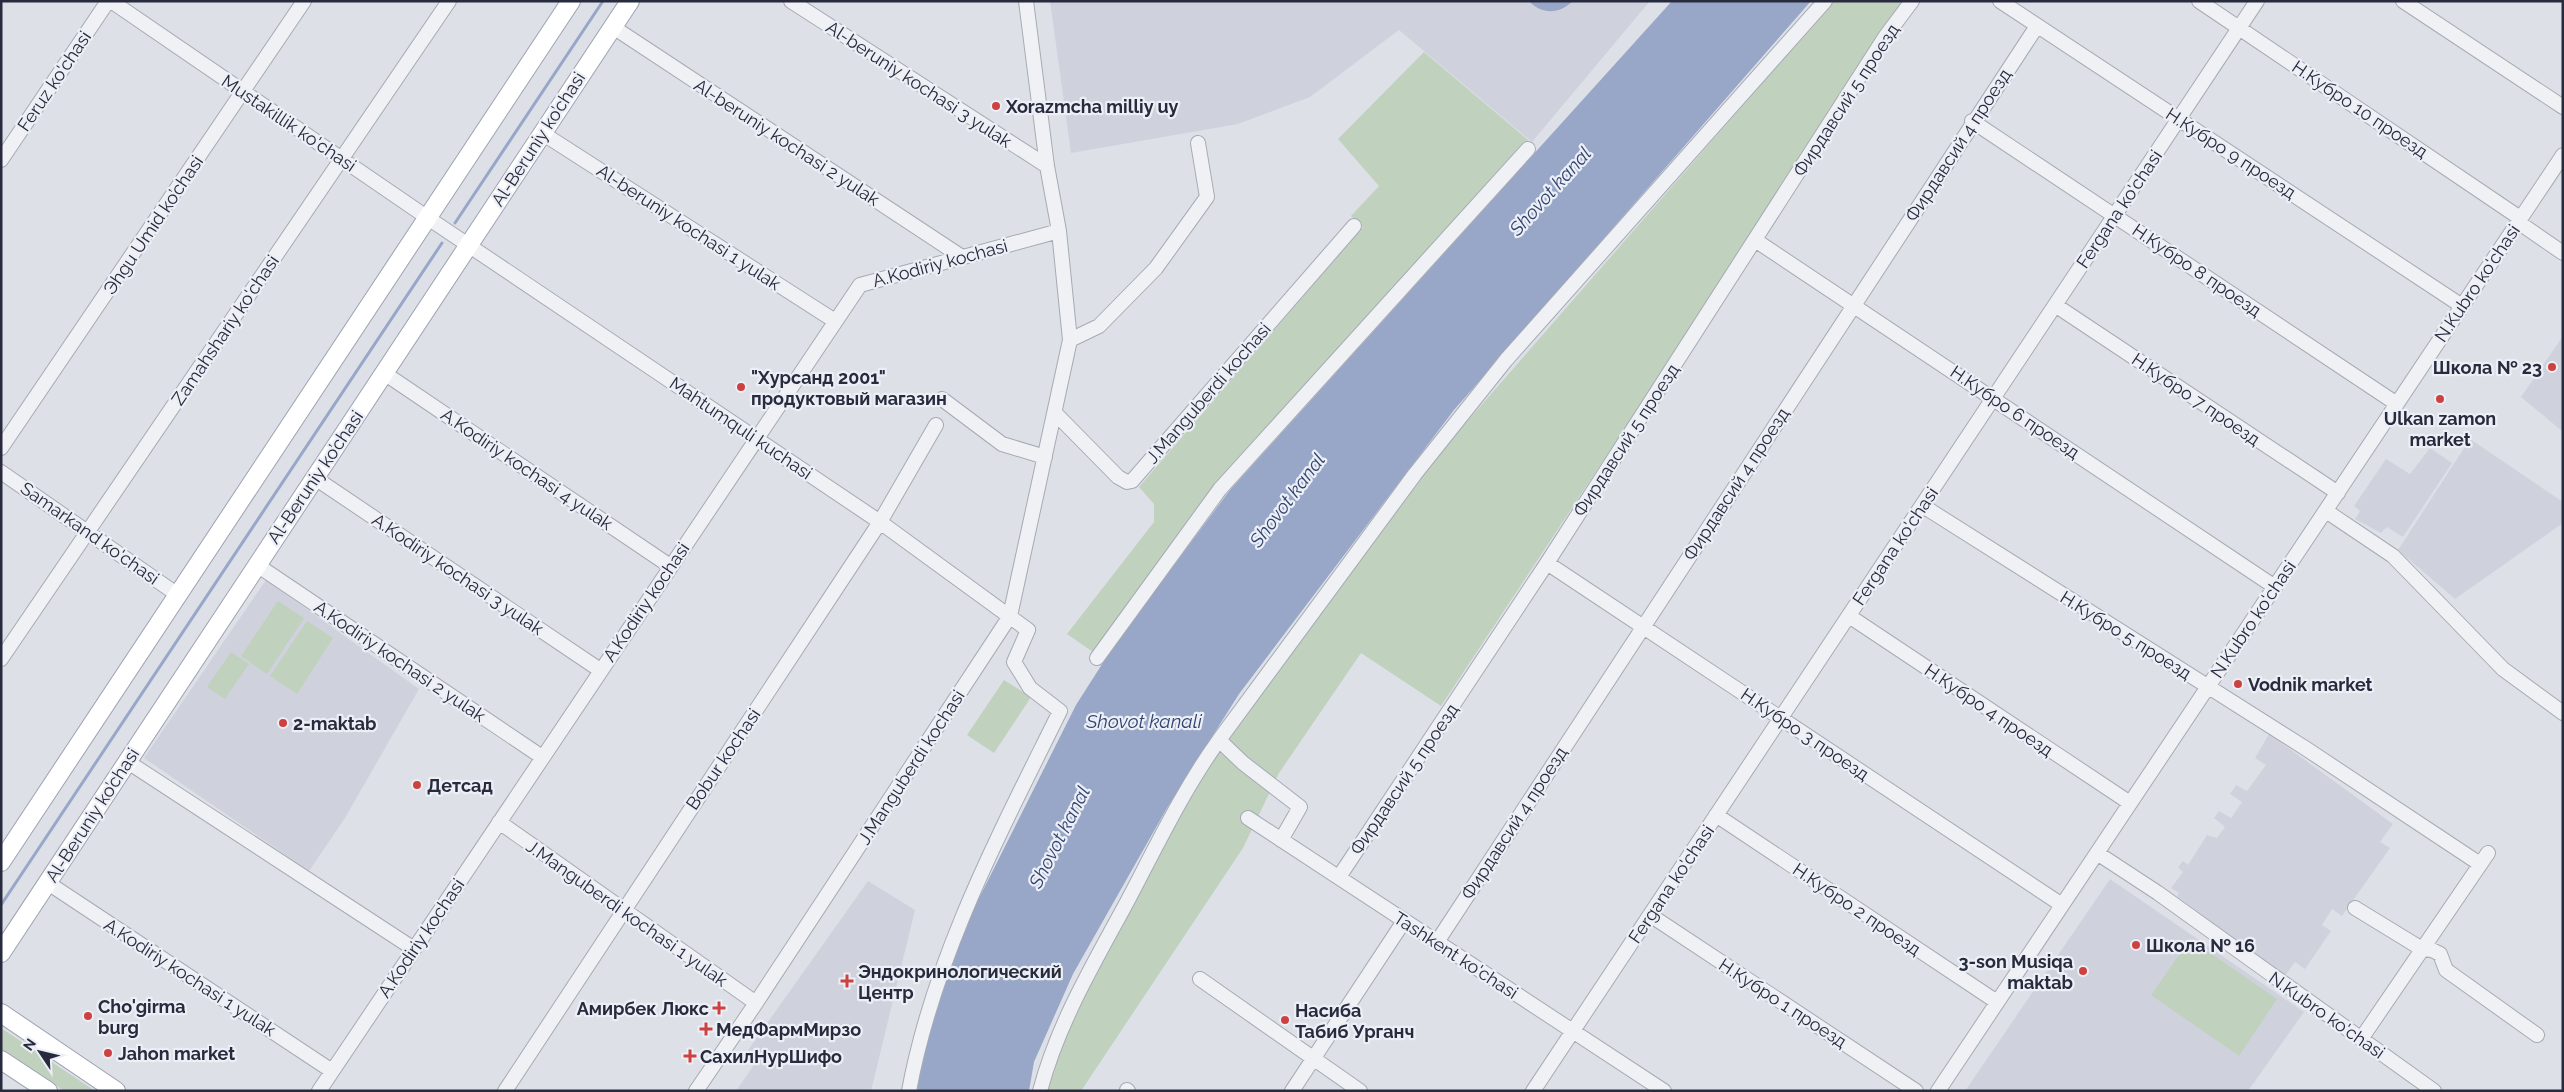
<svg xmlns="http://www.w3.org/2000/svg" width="2564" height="1092" font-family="Raleway,sans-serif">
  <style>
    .built { fill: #cfd2dc }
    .green { fill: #c0d1be }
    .water { fill: #98a7c7 }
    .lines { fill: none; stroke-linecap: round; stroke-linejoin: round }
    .stream { stroke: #98a7c7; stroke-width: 3 }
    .minor-casing { stroke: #a6aab4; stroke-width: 16 }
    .major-casing { stroke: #9da2b3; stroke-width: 20 }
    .minor { stroke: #f0f1f5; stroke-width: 14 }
    .major { stroke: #fff; stroke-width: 18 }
    .poi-dot { fill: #cd4241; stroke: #eceff5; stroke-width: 2 }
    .labels { text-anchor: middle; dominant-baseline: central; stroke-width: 4.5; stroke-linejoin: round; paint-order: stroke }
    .street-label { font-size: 18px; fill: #272b3d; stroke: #eceff5 }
    .poi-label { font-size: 18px; font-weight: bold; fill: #272b3d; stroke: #eceff5; text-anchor: start }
    .water-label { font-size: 19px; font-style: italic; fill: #314471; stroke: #eceff5 }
  </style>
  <rect width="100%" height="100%" fill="#dde0e7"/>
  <!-- built -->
  <path class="built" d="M1050,1H1650L1532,142L1399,30L1310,97L1238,124L1071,153Z
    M2563,336V432L2521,397Z
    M2470,439L2563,502V523L2455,599L2398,550Z
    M2430,448L2452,463L2403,537L2387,527L2381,533L2355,519L2360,511L2354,506L2386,459L2410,474Z
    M266,580L419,689L345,818L309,871L144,758Z
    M2269,734L2393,824L2380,842L2390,848L2342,916L2332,909L2322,925L2331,931L2305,969L2295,962L2285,976L2177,896L2179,893L2171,888L2183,872L2178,867L2183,861L2188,865L2207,835L2217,838L2225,827L2214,818L2219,811L2231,818L2242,802L2230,794L2236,785L2247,791L2266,765L2255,758Z
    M2110,879L2304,1012L2248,1091H1965Z
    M868,881L915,910L871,1091H736L758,1059L746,1053Z"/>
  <!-- green -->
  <path class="green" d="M1834,1H1907L1441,706L1361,653L1279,773L1243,848L1081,1091H1046L1055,1058L1076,1008L1175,821L1233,731L1436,457Z
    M1424,52L1528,140L1208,493L1093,652L1067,634L1154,522V504L1139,487L1363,227L1351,216L1379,186L1338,139Z
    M278,601L304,618L267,674L241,656Z
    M307,621L333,638L297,694L270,676Z
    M231,652L249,664L225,699L207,687Z
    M1004,680L1031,697L994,753L967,735Z
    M2190,939L2277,999L2239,1056L2151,995Z
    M1,1028L95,1091H64L1,1049Z"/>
  <!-- water -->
  <path class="water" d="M1529,1H1573C1560,14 1542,15 1529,1Z
    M1672,1H1811L1454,410L1239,694L1167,808L1073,974L1034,1062L1029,1091H917L926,1041L961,934L1076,705L1113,647L1230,490Z"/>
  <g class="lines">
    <!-- stream -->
    <path class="stream" d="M455,223L603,1
      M1,905L442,243"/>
    <defs>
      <path id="minor" d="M111,1L428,218L880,522L1028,630L1014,662L1030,688L1060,711C1000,833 934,956 909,1091
        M791,1L1047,166
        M2000,1L2462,306
        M2199,1L2520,218
        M2403,1L2563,107
        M613,27L962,257
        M1972,121L2397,404
        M542,133L835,321
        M1,160L108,1
        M2518,222L2563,253
        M1755,240L2275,587
        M2055,305L2338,493
        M1070,340L1099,326L1156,268L1207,197L1198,143
        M384,373L670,566
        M942,399L1002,444L1045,457
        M1055,413L1118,477L1127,482L1132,481L1354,226
        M1,448L304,1
        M1,472L178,595
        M315,478L600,670
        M1923,506L2305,748L2480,864
        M2326,511L2393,556L2503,669L2563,713
        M1547,563L2062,905
        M257,565L542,757
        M1849,616L2130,803
        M1097,658L1220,489L1528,149
        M1,659L449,1
        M128,762L414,949
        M1716,815L1997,1002
        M1248,818L1664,1091
        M499,822L756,1003
        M1281,840L1300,807L1243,763L1219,740L1415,474L1506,360L1825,1
        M2097,853L2158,893L2434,1091
        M1339,877L1547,563L1885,37L1912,1
        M48,883L332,1071
        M2355,908L2422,949L2432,950L2440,954L2446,970L2537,1035
        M1650,915L1916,1091
        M1437,942L2037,26
        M1200,979L1360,1091
        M2361,1039L2488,853
        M1127,1090L1128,1091
        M319,1091L860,285L1059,231
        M505,1091L880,522L936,425
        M696,1091L756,1003L1010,616L1070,340L1059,231L1047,166L1026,1
        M1040,1091C1058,1023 1094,963 1127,902C1156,847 1183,790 1219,740
        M1292,1091L1404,921
        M1533,1091L2257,1
        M1938,1091L2563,155"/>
      <path id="major" d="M1,862L571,1
        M1,953L630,1
        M1,1013L116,1091
        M1,1060L48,1091"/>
    </defs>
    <!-- minor casing -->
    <use href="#minor" class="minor-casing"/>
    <!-- major casing -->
    <use href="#major" class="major-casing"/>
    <!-- minor -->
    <use href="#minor" class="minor"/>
    <!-- major -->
    <use href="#major" class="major"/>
  </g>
  <!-- markers -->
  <g class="poi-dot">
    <circle cx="996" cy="106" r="5"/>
    <circle cx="2552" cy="367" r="5"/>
    <circle cx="741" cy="387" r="5"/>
    <circle cx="2440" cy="399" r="5"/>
    <circle cx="2238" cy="684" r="5"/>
    <circle cx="283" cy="723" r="5"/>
    <circle cx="417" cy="785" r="5"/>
    <circle cx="2136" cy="945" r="5"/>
    <circle cx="2083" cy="971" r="5"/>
    <path d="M844.5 973.5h5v5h5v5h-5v5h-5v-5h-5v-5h5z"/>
    <path d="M716.5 1000.5h5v5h5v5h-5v5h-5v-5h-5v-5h5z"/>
    <circle cx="88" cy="1016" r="5"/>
    <circle cx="1285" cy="1020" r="5"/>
    <path d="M703.5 1021.5h5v5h5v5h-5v5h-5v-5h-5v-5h5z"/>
    <circle cx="108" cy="1053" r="5"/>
    <path d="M687.5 1048.5h5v5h5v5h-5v5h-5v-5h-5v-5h5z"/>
  </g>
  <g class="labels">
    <!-- street labels -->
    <g class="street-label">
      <text transform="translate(54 81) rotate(-56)">Feruz ko'chasi</text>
      <text transform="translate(919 84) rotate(33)">Al-beruniy kochasi 3 yulak</text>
      <text transform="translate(1846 100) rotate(-57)">Фирдавсий 5 проезд</text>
      <text transform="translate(2360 109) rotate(34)">Н.Кубро 10 проезд</text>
      <text transform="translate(289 123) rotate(34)">Mustakillik ko'chasi</text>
      <text transform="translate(538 139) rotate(-57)">Al-Beruniy ko’chasi</text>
      <text transform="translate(787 142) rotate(33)">Al-beruniy kochasi 2 yulak</text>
      <text transform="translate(1958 145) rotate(-57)">Фирдавсий 4 проезд</text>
      <text transform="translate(2231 153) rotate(33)">Н.Кубро 9 проезд</text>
      <text transform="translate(2119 209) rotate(-56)">Fergana ko'chasi</text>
      <text transform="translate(153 225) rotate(-56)">Эhgu Umid ko’chasi</text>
      <text transform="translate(689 227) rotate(33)">Al-beruniy kochasi 1 yulak</text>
      <text transform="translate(940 263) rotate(-15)">A.Kodiriy kochasi</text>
      <text transform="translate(2197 270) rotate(34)">Н.Кубро 8 проезд</text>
      <text transform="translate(2477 283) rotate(-56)">N.Kubro ko'chasi</text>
      <text transform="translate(225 330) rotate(-56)">Zamahshariy ko'chasi</text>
      <text transform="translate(1208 393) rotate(-49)">J.Manguberdi kochasi</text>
      <text transform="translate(2196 399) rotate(34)">Н.Кубро 7 проезд</text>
      <text transform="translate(2015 412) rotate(34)">Н.Кубро 6 проезд</text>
      <text transform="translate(741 428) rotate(34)">Mahtumquli kuchasi</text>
      <text transform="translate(1626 440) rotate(-57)">Фирдавсий 5 проезд</text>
      <text transform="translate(527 469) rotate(34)">A.Kodiriy kochasi 4 yulak</text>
      <text transform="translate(315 477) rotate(-56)">Al-Beruniy ko’chasi</text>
      <text transform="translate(1736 484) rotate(-57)">Фирдавсий 4 проезд</text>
      <text transform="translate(90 533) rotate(35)">Samarkand ko'chasi</text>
      <text transform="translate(1895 546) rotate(-56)">Fergana ko'chasi</text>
      <text transform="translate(458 574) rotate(34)">A.Kodiriy kochasi 3 yulak</text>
      <text transform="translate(646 602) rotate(-56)">A.Kodiriy kochasi</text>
      <text transform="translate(2253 619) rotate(-56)">N.Kubro ko'chasi</text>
      <text transform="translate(2126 635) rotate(32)">Н.Кубро 5 проезд</text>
      <text transform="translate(400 661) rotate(34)">A.Kodiriy kochasi 2 yulak</text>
      <text transform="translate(1989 710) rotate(34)">Н.Кубро 4 проезд</text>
      <text transform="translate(1805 734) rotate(34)">Н.Кубро 3 проезд</text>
      <text transform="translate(723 759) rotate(-56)">Bobur kochasi</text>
      <text transform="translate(911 767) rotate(-57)">J.Manguberdi kochasi</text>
      <text transform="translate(1404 779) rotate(-56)">Фирдавсий 5 проезд</text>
      <text transform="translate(92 815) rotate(-57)">Al-Beruniy ko’chasi</text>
      <text transform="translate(1514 823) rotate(-57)">Фирдавсий 4 проезд</text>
      <text transform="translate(1671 884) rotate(-56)">Fergana ko'chasi</text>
      <text transform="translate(1857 909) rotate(34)">Н.Кубро 2 проезд</text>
      <text transform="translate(627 913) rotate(35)">J.Manguberdi kochasi 1 yulak</text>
      <text transform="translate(421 938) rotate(-56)">A.Kodiriy kochasi</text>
      <text transform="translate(1456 955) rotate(33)">Tashkent ko'chasi</text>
      <text transform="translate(190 977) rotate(33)">A.Kodiriy kochasi 1 yulak</text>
      <text transform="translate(1783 1003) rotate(33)">Н.Кубро 1 проезд</text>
      <text transform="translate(2327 1015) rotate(35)">N.Kubro ko'chasi</text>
    </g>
    <!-- poi labels -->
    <g class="poi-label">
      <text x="1006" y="106">Xorazmcha milliy uy</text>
      <text x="2542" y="367" text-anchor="end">Школа № 23</text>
      <text x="751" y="377">"Хурсанд 2001"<tspan x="751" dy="21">продуктовый магазин</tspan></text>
      <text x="2440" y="418" text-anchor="middle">Ulkan zamon<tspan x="2440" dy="21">market</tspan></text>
      <text x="2248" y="684">Vodnik market</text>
      <text x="293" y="723">2-maktab</text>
      <text x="427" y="785">Детсад</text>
      <text x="2146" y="945">Школа № 16</text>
      <text x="2073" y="961" text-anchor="end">3-son Musiqa<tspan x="2073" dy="21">maktab</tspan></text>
      <text x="858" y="971">Эндокринологический<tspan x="858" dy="21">Центр</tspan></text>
      <text x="98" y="1006">Cho'girma<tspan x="98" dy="21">burg</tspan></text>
      <text x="709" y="1008" text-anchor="end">Амирбек Люкс</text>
      <text x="1295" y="1010">Насиба<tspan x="1295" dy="21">Табиб Урганч</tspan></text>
      <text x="716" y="1029">МедФармМирзо</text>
      <text x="118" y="1053">Jahon market</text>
      <text x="700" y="1056">СахилНурШифо</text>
    </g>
    <!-- water labels -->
    <g class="water-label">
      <text transform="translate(1550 191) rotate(-48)">Shovot kanal</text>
      <text transform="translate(1287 500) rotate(-53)">Shovot kanal</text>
      <text x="1144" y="721">Shovot kanali</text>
      <text transform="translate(1059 837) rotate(-63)">Shovot kanal</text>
    </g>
  </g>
  <!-- border -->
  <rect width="2564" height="1092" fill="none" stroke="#272b3d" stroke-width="5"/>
  <!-- north arrow -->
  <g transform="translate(40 1052) rotate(305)" stroke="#eceff5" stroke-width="4" paint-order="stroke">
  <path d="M0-4L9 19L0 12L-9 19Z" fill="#272b3d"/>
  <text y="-8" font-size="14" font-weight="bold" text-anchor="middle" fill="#272b3d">N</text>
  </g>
</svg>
